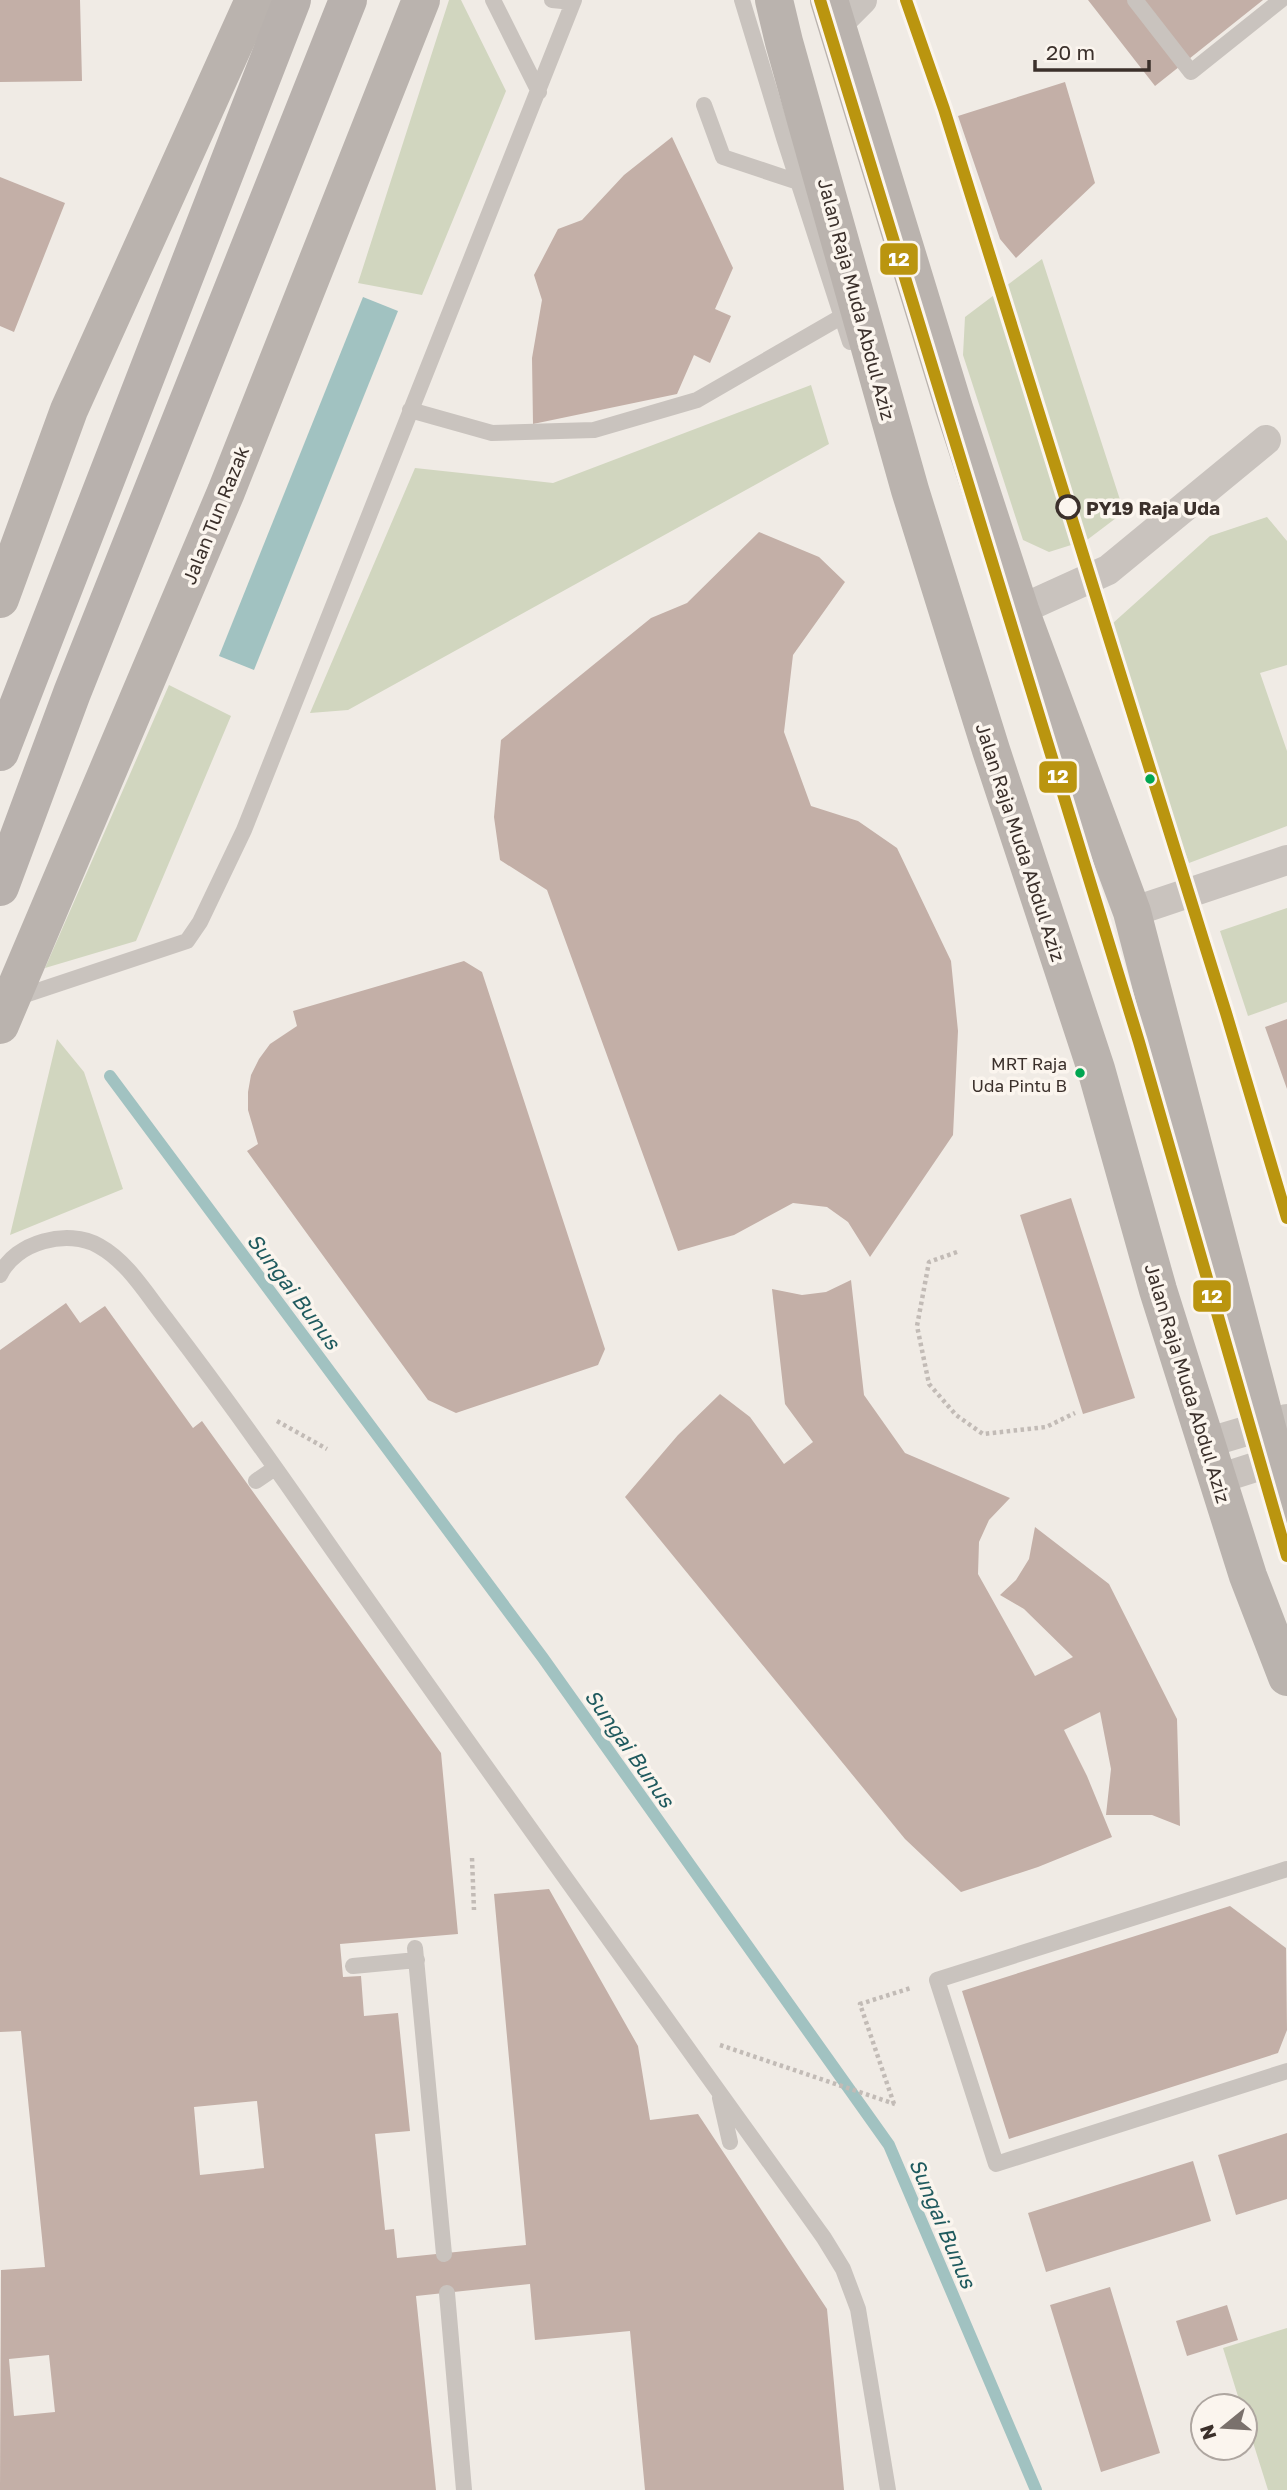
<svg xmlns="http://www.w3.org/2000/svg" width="1287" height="2490" font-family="'Golos Text',sans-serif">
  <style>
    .green { fill: #d1d6bf }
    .water { fill: #a1c2c1 }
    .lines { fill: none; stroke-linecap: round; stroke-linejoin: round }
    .stream { stroke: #a1c2c1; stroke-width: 12 }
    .building { fill: #c3afa7; fill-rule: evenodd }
    .path { stroke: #c2bbb6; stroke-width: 4.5; stroke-dasharray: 3.5 3.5; stroke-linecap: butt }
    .service { stroke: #c9c3be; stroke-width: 16 }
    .minor { stroke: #c9c3be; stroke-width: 30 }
    .secondary { stroke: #bab3ae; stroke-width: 38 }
    .primary { stroke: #b8b1ad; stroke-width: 38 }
    .metro-1-casing { stroke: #fbf5ee; stroke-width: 18 }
    .metro-1 { stroke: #ba950f; stroke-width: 12 }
    .stop-dot { fill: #fbf5ee; stroke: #3b302b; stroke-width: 3.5 }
    .bus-dot { fill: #00a651; stroke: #fbf5ee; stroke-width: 2.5 }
    .labels { text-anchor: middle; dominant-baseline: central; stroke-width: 7; stroke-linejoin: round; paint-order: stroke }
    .bus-label { font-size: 17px; fill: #3b302b; stroke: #fbf5ee; text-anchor: end }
    .street-label { font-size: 19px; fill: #3b302b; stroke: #fbf5ee }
    .stop-label { font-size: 19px; font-weight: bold; fill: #3b302b; stroke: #fbf5ee; text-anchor: start }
    .water-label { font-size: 21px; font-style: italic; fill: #1f5a5e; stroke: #fbf5ee }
    .line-badge { stroke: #fbf5ee; stroke-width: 2.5 }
    .badge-label { font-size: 19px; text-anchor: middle; font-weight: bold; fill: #fff }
  </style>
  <rect width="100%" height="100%" fill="#f0ebe5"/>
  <!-- green -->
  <path class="green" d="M449,0H461L506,91L422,295L358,283Z
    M1042,259L1124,512L1087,540L1049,552L1023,540L963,355L965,317Z
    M811,385L829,444L348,710L310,713L415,468L553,483Z
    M1267,517L1287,541V665L1260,673L1287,751V826L1189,863L1103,632L1210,536Z
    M169,685L231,716L136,941L45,968Z
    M1287,908V1002L1248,1016L1220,931Z
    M57,1039L84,1072L123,1189L10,1235Z
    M1287,2328V2490H1268L1245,2417V2406H1241L1223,2348Z"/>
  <!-- water -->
  <path class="water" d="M363,297L398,311L254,670L219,656Z"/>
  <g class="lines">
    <!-- stream -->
    <path class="stream" d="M110,1076L543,1658L889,2145L1036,2490"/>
  </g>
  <!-- building -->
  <path class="building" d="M0,0H80L82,81L0,82Z
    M1088,0H1263L1155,86Z
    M1065,82L1095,183L1016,258L1000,239L958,116Z
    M672,137L733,268L715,309L731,316L710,363L694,355L677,394L533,424L532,358L542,300L534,275L558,229L582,220L624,175Z
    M0,177L65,203L14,332L0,326Z
    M759,532L819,557L845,582L793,655L784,732L811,806L858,821L897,848L951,961L958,1031L953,1135L870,1257L848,1222L827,1207L793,1203L734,1235L678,1251L547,890L500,860L494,817L501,740L651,618L687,603Z
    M464,961L482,972L605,1349L598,1365L456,1413L428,1400L247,1151L258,1144L248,1110V1092L251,1075L259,1059L270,1044L297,1026L293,1011Z
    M1287,1019V1089L1265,1027Z
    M1071,1198L1135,1398L1083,1414L1020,1215Z
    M851,1280L864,1395L905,1453L1010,1498L989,1520L979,1542L978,1574L1035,1676L1073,1657L1024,1609L1000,1595L1016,1580L1029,1559L1035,1527L1109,1584L1177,1719L1180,1826L1152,1815H1106L1111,1769L1100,1712L1064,1730L1087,1776L1112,1837L1038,1867L961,1892L905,1839L625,1497L678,1435L720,1394L750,1417L784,1464L813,1442L785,1404L772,1289L802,1295L826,1292Z
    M66,1303L80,1323L105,1306L193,1428L202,1421L441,1753L458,1934L340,1944L343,1977L361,1976L364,2016L398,2013L410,2131L375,2134L385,2230L394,2229L397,2258L526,2245L494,1894L549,1889L638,2046L650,2120L698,2114L827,2309L844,2490H645L630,2331L535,2340L530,2284L416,2296L436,2490H0L1,2270L45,2267L21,2031L0,2032V1350ZM257,2101L264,2168L200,2175L194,2107ZM49,2355L55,2412L14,2416L9,2359Z
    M1230,1906L1286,1948L1287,2030L1278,2053L1009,2139L962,1991Z
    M1287,2133V2199L1236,2215L1218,2155Z
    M1193,2161L1211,2221L1046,2272L1028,2213Z
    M1110,2287L1160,2453L1101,2472L1050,2305Z
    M1227,2305L1238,2340L1187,2356L1176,2321Z"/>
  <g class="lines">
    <!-- path -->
    <path class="path" d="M957,1252L929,1262L917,1326L929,1384L956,1415L983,1434L1046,1427L1075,1413
      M277,1421L327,1449
      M472,1858L474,1910
      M720,2045L895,2104
      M894,2104L860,2004L911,1988"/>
    <!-- service -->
    <path class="service" d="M493,0L539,92
      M552,0L573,2
      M742,0L784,138L850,342
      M1135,0L1191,72L1281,0
      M704,105L723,157L798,182
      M410,410L492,433L594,430L697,400L841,317
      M16,998L187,941L200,922L244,830L574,0
      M0,1275C15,1242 68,1228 99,1246C128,1262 147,1295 167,1320C222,1392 274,1465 325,1539C489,1774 657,2005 824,2238L843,2269L858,2309L888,2490
      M256,1481L275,1468
      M1287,1869L937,1980L996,2164L1287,2071
      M415,1948L444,2254
      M353,1966L417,1960
      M720,2098L730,2142
      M447,2293L464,2490"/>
    <!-- minor -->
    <path class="minor" d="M837,25L862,0
      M1020,610L1108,570L1266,440
      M1132,912L1287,860
      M1206,1443L1287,1419
      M1218,1479L1287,1457"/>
    <!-- secondary -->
    <path class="secondary" d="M774,0L784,42L910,490L991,750L1096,1069L1158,1290L1248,1576L1287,1677
      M829,0L954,408L1020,610L1132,912L1287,1504
      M0,599L69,410L254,0
      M0,1025L226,492L421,0"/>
    <!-- primary -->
    <path class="primary" d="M0,752L292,0
      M0,887L72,693L348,0"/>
    <defs>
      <path id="metro-1" d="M820,0L1139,1042L1287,1556
        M906,0L944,109L1226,1013L1287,1218"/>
    </defs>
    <!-- metro-1 casing -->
    <use href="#metro-1" class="metro-1-casing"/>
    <!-- metro-1 -->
    <use href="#metro-1" class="metro-1"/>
  </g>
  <!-- markers -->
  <circle class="stop-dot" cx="1068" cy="507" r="11"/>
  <g class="bus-dot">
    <circle cx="1150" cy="779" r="6"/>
    <circle cx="1080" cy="1073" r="6"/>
  </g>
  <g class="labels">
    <!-- bus labels -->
    <g class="bus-label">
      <text x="1067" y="1063">MRT Raja<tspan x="1067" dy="22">Uda Pintu B</tspan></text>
    </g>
    <!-- street labels -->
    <g class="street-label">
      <text transform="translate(857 299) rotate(75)">Jalan Raja Muda Abdul Aziz</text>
      <text transform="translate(215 515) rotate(-68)">Jalan Tun Razak</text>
      <text transform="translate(1021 842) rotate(72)">Jalan Raja Muda Abdul Aziz</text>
      <text transform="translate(1188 1383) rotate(73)">Jalan Raja Muda Abdul Aziz</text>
    </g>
    <!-- stop labels -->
    <g class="stop-label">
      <text x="1086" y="507">PY19 Raja Uda</text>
    </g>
    <!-- water labels -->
    <g class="water-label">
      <text transform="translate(294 1291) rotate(53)">Sungai Bunus</text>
      <text transform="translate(630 1748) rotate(55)">Sungai Bunus</text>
      <text transform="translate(943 2223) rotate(67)">Sungai Bunus</text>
    </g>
  </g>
  <g class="line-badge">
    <rect x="879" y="242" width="40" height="34" rx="7" fill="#ba950f"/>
    <rect x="1038" y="760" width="40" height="34" rx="7" fill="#ba950f"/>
    <rect x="1192" y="1279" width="40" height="34" rx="7" fill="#ba950f"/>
  </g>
  <g class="badge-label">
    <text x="899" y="266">12</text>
    <text x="1058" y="783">12</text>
    <text x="1212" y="1303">12</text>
  </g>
  <!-- north arrow -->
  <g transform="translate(1224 2427) rotate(252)"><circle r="33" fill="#fbf5ee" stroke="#aea6a0" stroke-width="2"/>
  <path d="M0-5L12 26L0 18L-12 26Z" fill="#7a716c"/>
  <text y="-10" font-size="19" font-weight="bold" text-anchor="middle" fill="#3b302b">N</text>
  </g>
  <!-- scale -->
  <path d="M1035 60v10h114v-10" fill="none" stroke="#3b302b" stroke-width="3.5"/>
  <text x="1046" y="60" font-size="21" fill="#3b302b" stroke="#fbf5ee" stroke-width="5" paint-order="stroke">20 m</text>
</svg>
